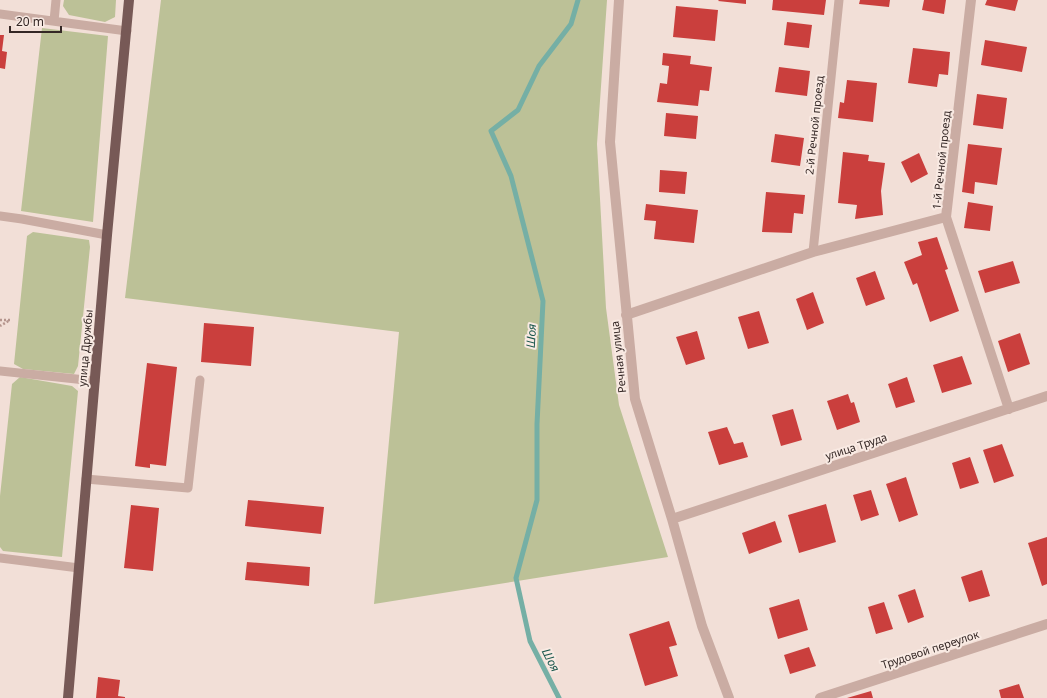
<svg xmlns="http://www.w3.org/2000/svg" width="1047" height="698" font-family="'Noto Sans',sans-serif">
  <style>
    .green { fill: #bcc197 }
    .lines { fill: none; stroke-linecap: round; stroke-linejoin: round }
    .stream { stroke: #75afa5; stroke-width: 5 }
    .building { fill: #ca3f3d }
    .path { stroke: #b5958d; stroke-width: 2.5; stroke-dasharray: 2 2; stroke-linecap: butt }
    .lane { stroke: #caaca3; stroke-width: 9 }
    .street { stroke: #caaca3; stroke-width: 10 }
    .primary { stroke: #775956; stroke-width: 10 }
    .labels { text-anchor: middle; dominant-baseline: central; stroke-width: 4; stroke-linejoin: round; paint-order: stroke }
    .street-label { font-size: 11px; fill: #342725; stroke: #f9eae3 }
    .water-label { font-size: 12px; font-style: italic; fill: #1a574d; stroke: #f9eae3 }
  </style>
  <rect width="100%" height="100%" fill="#f2dfd7"/>
  <!-- green -->
  <path class="green" d="M64,0H116L115,17L105,22L69,15L63,6Z
    M161,0H607L597,144L606,308L619,405L668,557L374,604L399,332L125,298Z
    M42,28L108,36L93,222L21,211Z
    M33,232L89,240L90,247L78,366L74,374L23,369L14,364L27,236Z
    M20,377L72,386L78,391L62,557L3,551L0,547V496L12,384Z"/>
  <g class="lines">
    <!-- stream -->
    <path class="stream" d="M559,698L530,641L516,578L537,500V424L543,301L511,176L491,131L518,110L539,66L571,24L578,0"/>
  </g>
  <!-- building -->
  <path class="building" d="M719,0H746V4L718,1Z
    M773,0H826L824,15L772,10Z
    M860,0H890L889,7L859,4Z
    M924,0H946L944,14L922,10Z
    M987,0H1018L1015,11L985,5Z
    M676,6L718,10L715,41L673,37Z
    M787,22L812,25L809,48L784,45Z
    M0,35H4L2,51L7,52L5,69L0,68Z
    M985,40L1027,47L1022,72L981,65Z
    M913,48L950,52L948,75L939,74L937,87L908,83Z
    M663,53L691,56L690,64L712,67L709,91L700,90L698,106L657,102L660,83L667,84L669,66L662,65Z
    M779,67L810,71L807,96L775,92Z
    M847,80L877,83L873,122L838,118L840,102L844,103Z
    M977,94L1007,98L1003,129L973,125Z
    M666,113L698,116L696,139L664,136Z
    M775,134L804,138L800,166L771,162Z
    M968,144L1002,148L997,185L975,182L974,194L962,192Z
    M843,152L869,155L868,161L885,163L881,191L883,215L855,219L857,205L838,203Z
    M919,153L928,174L911,183L901,162Z
    M660,170L687,172L685,194L659,192Z
    M766,192L805,195L803,214L794,213L792,233L762,232Z
    M968,202L993,206L990,231L964,228Z
    M646,204L698,210L694,243L654,239L656,221L644,220Z
    M937,237L948,269L945,270L959,311L930,322L917,283L913,285L904,262L922,255L918,242Z
    M1013,261L1020,283L985,293L978,271Z
    M875,271L885,299L866,306L856,278Z
    M813,292L824,323L807,330L796,299Z
    M759,311L769,343L748,349L738,317Z
    M204,323L254,327L251,366L201,362Z
    M697,331L705,359L686,365L676,337Z
    M1020,333L1030,364L1008,372L998,341Z
    M962,356L972,384L942,393L933,365Z
    M147,363L177,367L166,466L150,464V468L135,466Z
    M907,377L915,402L896,408L888,384Z
    M848,394L851,403L854,402L860,422L837,430L827,401Z
    M793,409L802,440L781,446L772,415Z
    M727,427L734,444L743,442L748,457L719,465L708,432Z
    M1002,444L1014,476L994,483L983,450Z
    M970,457L979,483L960,489L952,463Z
    M906,477L918,515L899,522L886,484Z
    M871,490L879,515L861,521L853,495Z
    M248,500L324,507L321,534L245,526Z
    M826,504L836,542L799,553L788,515Z
    M131,505L159,508L153,571L124,568Z
    M775,521L782,542L749,554L742,533Z
    M1047,537V584L1042,586L1028,543Z
    M247,562L310,567L309,586L245,580Z
    M982,570L990,596L969,602L961,577Z
    M915,589L924,617L908,623L898,595Z
    M799,599L808,630L778,639L769,608Z
    M884,602L893,629L876,634L868,607Z
    M669,621L677,645L669,647L678,676L645,686L629,634Z
    M809,647L816,666L790,674L784,655Z
    M98,677L120,680L118,696L125,697V698H96Z
    M1019,684L1024,698H1001L999,690Z
    M871,691L873,698H847Z"/>
  <g class="lines">
    <!-- path -->
    <path class="path" d="M0,320H10L0,326"/>
    <!-- lane -->
    <path class="lane" d="M0,14L127,31
      M54,21L56,0
      M0,216L22,219L107,235
      M813,252L839,0
      M0,371L95,381
      M86,479L188,488L200,380
      M0,558L79,568"/>
    <!-- street -->
    <path class="street" d="M619,0L610,142L635,399L672,519L702,626L729,698
      M971,0L946,217L1009,409
      M626,315L813,252L946,217
      M672,519L1047,396
      M820,698L1047,624"/>
    <!-- primary -->
    <path class="primary" d="M68,698L107,235L129,0"/>
  </g>
  <g class="labels">
    <!-- street labels -->
    <g class="street-label">
      <text transform="translate(814 125) rotate(-84)">2-й Речной проезд</text>
      <text transform="translate(941 160) rotate(-84)">1-й Речной проезд</text>
      <text transform="translate(85 348) rotate(-85)">улица Дружбы</text>
      <text transform="translate(618 357) rotate(-96)">Речная улица</text>
      <text transform="translate(856 446) rotate(-18)">улица Труда</text>
      <text transform="translate(930 649) rotate(-18)">Трудовой переулок</text>
    </g>
    <!-- water labels -->
    <g class="water-label">
      <text transform="translate(531 336) rotate(-87)">Шоя</text>
      <text transform="translate(551 660) rotate(63)">Шоя</text>
    </g>
  </g>
  <!-- scale -->
  <path d="M10 26v6h51v-6" fill="none" stroke="#342725" stroke-width="2"/>
  <text x="16" y="26" font-size="12" fill="#342725" stroke="#f9eae3" stroke-width="3" paint-order="stroke">20 m</text>
</svg>
